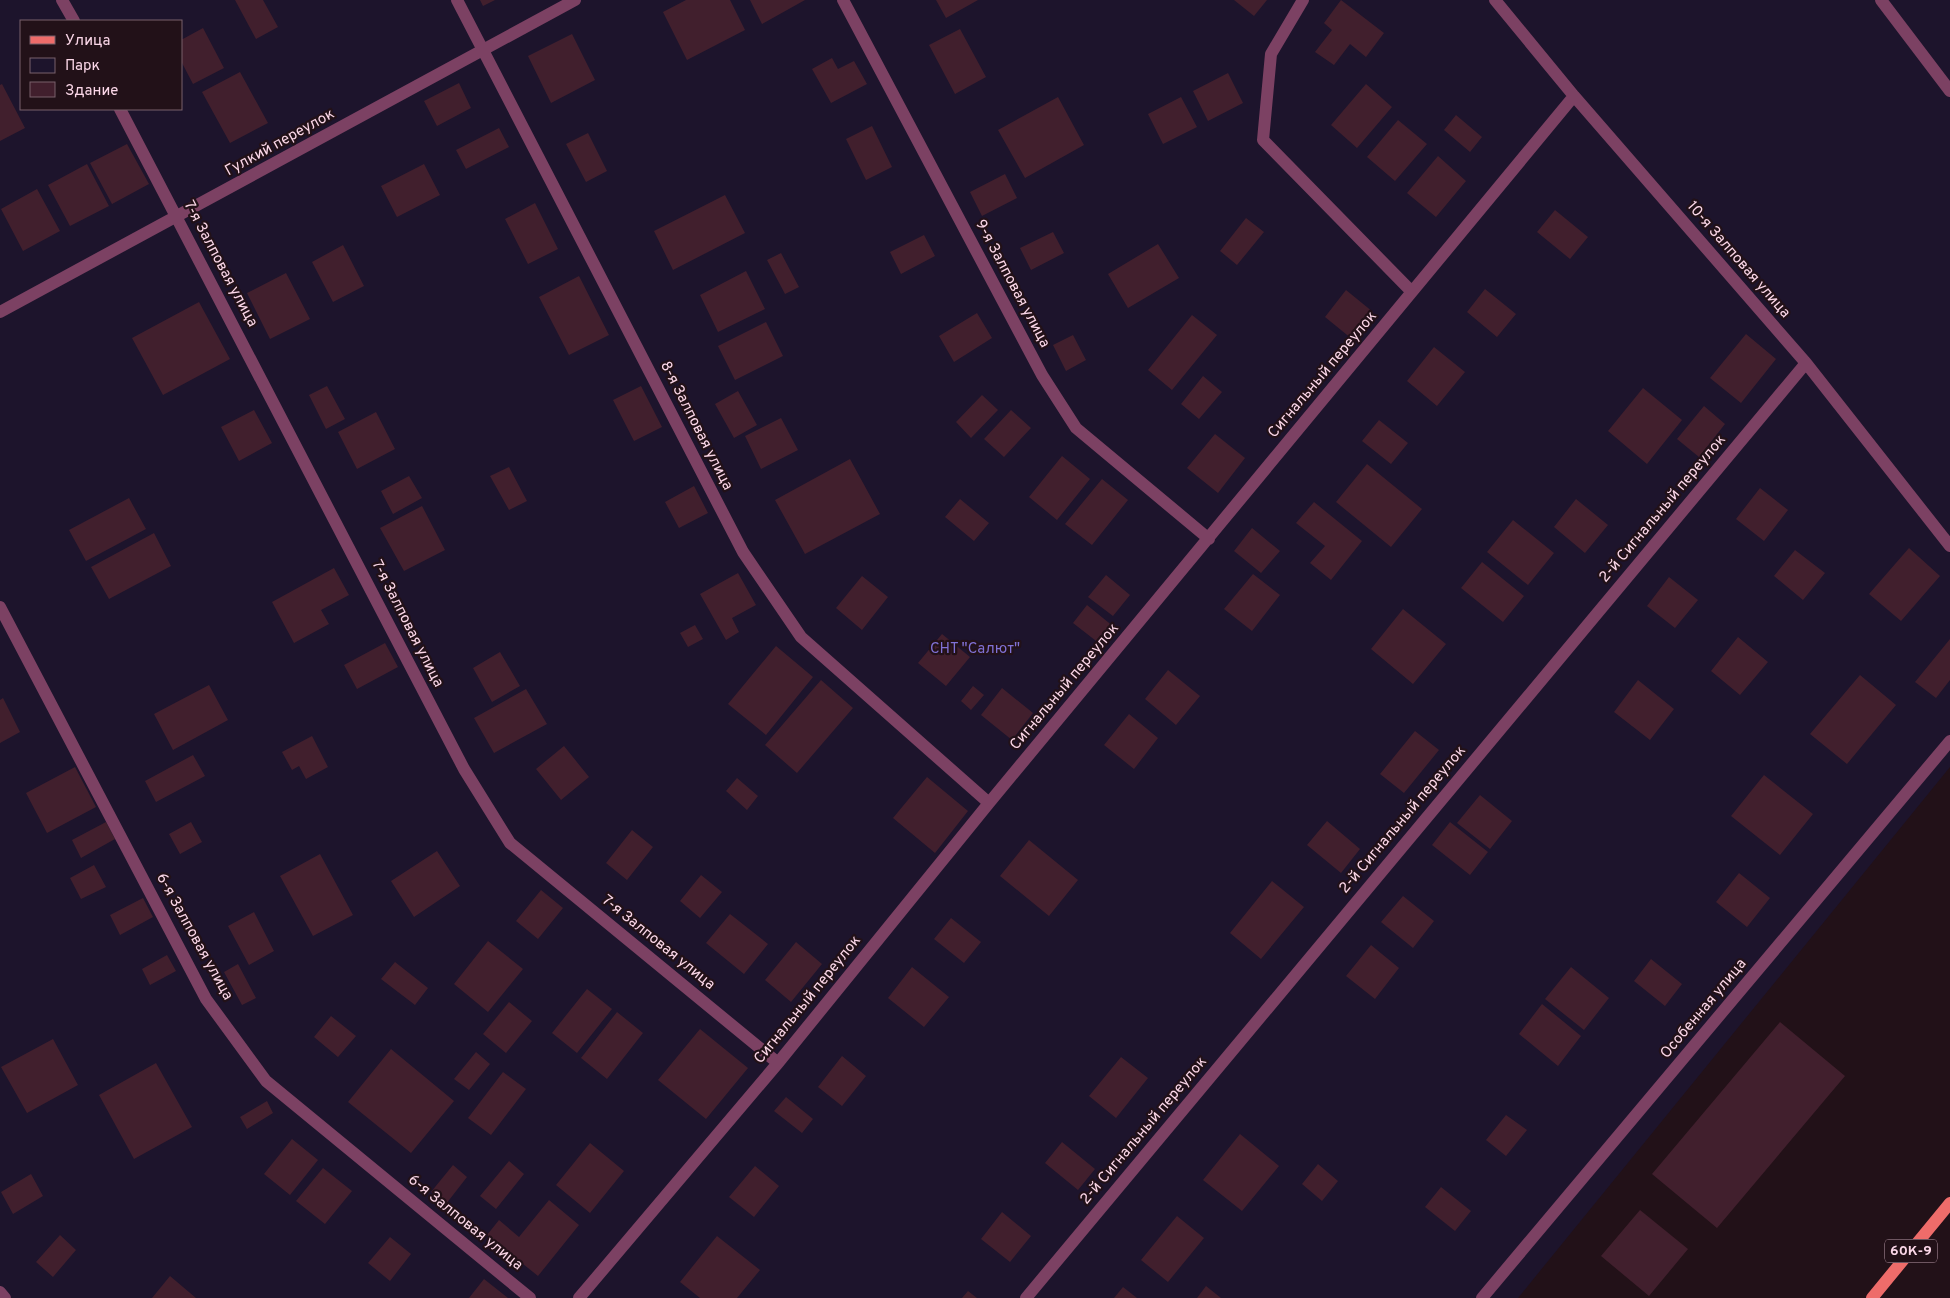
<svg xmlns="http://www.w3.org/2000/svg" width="1950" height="1298" font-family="Overpass,sans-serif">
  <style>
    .green { fill: #1d142c; fill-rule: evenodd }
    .building { fill: #411f2d }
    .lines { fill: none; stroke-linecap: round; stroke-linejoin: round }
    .minor { stroke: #7c4163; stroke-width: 12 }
    .major { stroke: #ee6c6a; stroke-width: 12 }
    .labels { text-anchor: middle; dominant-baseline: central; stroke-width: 4.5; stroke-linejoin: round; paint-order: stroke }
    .shield { fill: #221118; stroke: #ba9caa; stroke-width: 1 }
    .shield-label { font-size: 14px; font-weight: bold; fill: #fbd7e8 }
    .street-label { font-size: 15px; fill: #fbd7e8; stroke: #221118 }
    .park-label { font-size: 15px; fill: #8071d5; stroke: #221118 }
  </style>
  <rect width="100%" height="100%" fill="#221118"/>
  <!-- green -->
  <path class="green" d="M0,0H1950V767L1518,1298H0ZM21,21H181V109H21Z"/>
  <!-- building -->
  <path class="building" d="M235,0H263L278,27L256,39Z
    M480,0H495L483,6Z
    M686,0H730L745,30L687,60L663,12Z
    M750,0H805L762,24Z
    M936,0H978L946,18Z
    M1234,0H1267L1254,16Z
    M1341,0L1384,33L1366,57L1350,44L1334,65L1315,52L1332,30L1324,23Z
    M203,28L224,68L193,84L181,61V40Z
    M960,29L986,77L955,94L929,45Z
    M572,34L595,80L551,103L528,56Z
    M832,58L838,69L854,61L867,84L831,103L812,69Z
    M240,72L268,123L230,143L202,92Z
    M1228,73L1243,103L1208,121L1193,91Z
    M459,83L471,108L437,126L424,101Z
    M2,84L25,128L0,141V85Z
    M1366,84L1392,107L1357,148L1331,125Z
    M1058,97L1084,145L1025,178L998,130Z
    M1181,97L1197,127L1163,144L1148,114Z
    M1456,115L1482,137L1470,152L1444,130Z
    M1398,120L1427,144L1395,181L1367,157Z
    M872,126L892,167L866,180L846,139Z
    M499,128L509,147L466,169L456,150Z
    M588,133L607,171L586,182L566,144Z
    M127,144L149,184L112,204L90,163Z
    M1438,156L1466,181L1436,217L1407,193Z
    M87,164L109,206L70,226L48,185Z
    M424,164L440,195L397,217L381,186Z
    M1005,174L1017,198L982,216L970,192Z
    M37,189L60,231L23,251L1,209Z
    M725,195L745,233L673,270L654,231Z
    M535,203L558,249L528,264L505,219Z
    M1555,210L1588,237L1570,259L1537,232Z
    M1246,218L1264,232L1237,265L1220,251Z
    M1053,232L1064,253L1031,270L1020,248Z
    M924,235L935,256L901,274L890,252Z
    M1158,244L1179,278L1128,308L1108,274Z
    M343,245L364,286L333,302L312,262Z
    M781,253L799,287L785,294L767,260Z
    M746,271L765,309L718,332L700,295Z
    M286,273L310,319L270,339L247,293Z
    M579,276L609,335L569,355L539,297Z
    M1485,289L1516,314L1497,337L1467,312Z
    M1346,290L1373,312L1352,339L1325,317Z
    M199,302L230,359L163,395L132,338Z
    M977,313L992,338L954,362L939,336Z
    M1192,315L1217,335L1172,390L1148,370Z
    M766,322L783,356L735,380L718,346Z
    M1746,334L1776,359L1741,403L1710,378Z
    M1073,335L1086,360L1066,371L1053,345Z
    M1434,347L1465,372L1437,406L1407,381Z
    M1203,376L1222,392L1199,419L1181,404Z
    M327,386L345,419L326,429L309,395Z
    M641,386L662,427L634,441L613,400Z
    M1643,388L1682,420L1647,464L1608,431Z
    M738,391L757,425L734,438L715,404Z
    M982,395L998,410L971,438L956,422Z
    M1704,406L1725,424L1699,457L1677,439Z
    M254,410L272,443L239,461L221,427Z
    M1011,410L1031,428L1004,457L984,439Z
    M376,412L395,449L357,469L338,432Z
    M781,418L798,450L761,469L745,436Z
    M1379,420L1408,443L1391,464L1362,441Z
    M1215,434L1245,458L1218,493L1187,468Z
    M1062,456L1090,479L1057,520L1029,497Z
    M850,459L880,514L805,554L775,500Z
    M1367,464L1422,509L1391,547L1336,502Z
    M509,467L527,501L509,510L490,476Z
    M409,476L422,498L393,514L381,491Z
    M1102,479L1128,500L1092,545L1065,524Z
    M694,486L708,513L679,528L665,502Z
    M1760,488L1788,510L1764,541L1736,519Z
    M129,498L146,529L86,561L69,530Z
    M960,499L989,523L974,541L945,517Z
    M1576,499L1608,525L1585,553L1554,527Z
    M1314,502L1362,541L1331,580L1310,563L1325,546L1296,523Z
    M422,506L445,550L404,571L380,528Z
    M1513,520L1554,553L1528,585L1487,552Z
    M1252,528L1280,551L1261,573L1234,551Z
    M154,533L171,566L109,599L91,567Z
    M1909,548L1940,576L1901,621L1869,594Z
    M1795,550L1825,573L1803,600L1774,576Z
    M1482,562L1524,596L1503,622L1461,588Z
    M334,568L349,595L321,610L329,624L294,643L272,602Z
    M738,573L756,605L732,618L739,632L726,640L700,594Z
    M1253,574L1280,595L1252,631L1224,609Z
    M1106,575L1130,595L1113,616L1088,597Z
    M862,576L888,597L862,630L836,608Z
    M1669,577L1698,600L1675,628L1647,606Z
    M1087,605L1114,627L1100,644L1073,623Z
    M1403,609L1446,644L1413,684L1371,649Z
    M695,625L703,639L688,647L680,633Z
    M942,634L970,657L946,686L918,663Z
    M1738,637L1768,662L1740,695L1711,671Z
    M1950,639V680L1936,698L1915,682Z
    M385,643L398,667L357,689L344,665Z
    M776,646L813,677L766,735L728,704Z
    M500,652L520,686L492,702L473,668Z
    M1168,670L1200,696L1176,725L1145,699Z
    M1860,675L1896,705L1847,764L1810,734Z
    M821,680L853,708L797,773L765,745Z
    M1638,680L1674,709L1650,740L1614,712Z
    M209,685L228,720L173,750L154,714Z
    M973,686L984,695L971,710L961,701Z
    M1002,688L1033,713L1012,740L981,715Z
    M526,689L547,724L494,753L474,718Z
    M3,698L20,732L0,743V700Z
    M1129,714L1158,738L1134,769L1104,745Z
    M1415,731L1439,750L1404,793L1380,774Z
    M312,736L328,767L306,779L299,766L292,770L282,752Z
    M564,746L589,777L561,800L536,769Z
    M193,755L205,776L156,802L145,781Z
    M75,767L96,807L47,833L26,793Z
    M1764,775L1813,814L1780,855L1731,816Z
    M927,777L968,811L935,853L893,818Z
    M737,778L758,796L747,810L726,791Z
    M1480,795L1512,821L1490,849L1457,823Z
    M1327,821L1360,849L1341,873L1307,845Z
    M106,822L115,839L81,858L72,840Z
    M191,822L202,842L180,854L169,834Z
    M1450,822L1488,852L1470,875L1432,845Z
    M632,830L653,847L627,880L606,863Z
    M1029,840L1078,880L1049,916L1000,876Z
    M437,851L460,886L414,917L391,881Z
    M320,854L353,915L313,936L280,876Z
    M94,865L106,887L81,899L70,878Z
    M1739,873L1770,898L1747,927L1716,902Z
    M701,875L722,892L700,918L680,901Z
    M1272,881L1304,907L1261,959L1230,933Z
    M541,890L563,908L538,939L516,921Z
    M1403,896L1434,921L1413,948L1381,922Z
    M143,898L153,917L120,935L110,915Z
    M254,912L274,951L249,965L228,926Z
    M730,914L768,944L744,974L706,943Z
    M951,918L981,942L964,963L934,939Z
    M488,941L523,969L488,1012L454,984Z
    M796,942L822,964L791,1002L765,980Z
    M1371,945L1399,968L1375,999L1346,976Z
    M167,955L176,971L150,985L142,969Z
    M1651,959L1682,984L1665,1006L1634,981Z
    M395,962L428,988L415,1005L381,979Z
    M238,964L256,998L242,1005L224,972Z
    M912,967L949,997L924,1027L888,998Z
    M1571,967L1609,998L1584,1030L1545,999Z
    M587,989L612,1009L577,1053L552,1033Z
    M509,1002L532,1021L506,1053L483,1034Z
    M1542,1004L1581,1036L1558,1066L1519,1034Z
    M617,1012L643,1033L607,1079L581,1058Z
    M331,1016L356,1036L338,1057L314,1037Z
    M1780,1022L1845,1076L1717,1228L1652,1174Z
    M700,1029L748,1068L706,1119L658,1080Z
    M53,1039L78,1085L27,1113L1,1067Z
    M391,1049L454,1101L411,1153L348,1102Z
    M476,1052L490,1064L469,1090L454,1079Z
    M842,1056L866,1076L842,1106L818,1087Z
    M1121,1057L1148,1078L1116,1118L1089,1096Z
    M156,1063L192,1127L134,1159L99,1095Z
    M503,1072L526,1089L491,1135L468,1118Z
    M786,1097L813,1119L802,1133L774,1111Z
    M267,1101L273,1113L247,1129L240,1117Z
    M1506,1115L1527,1130L1506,1156L1486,1140Z
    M1240,1134L1279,1166L1242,1211L1203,1180Z
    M292,1139L318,1160L290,1195L264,1174Z
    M1062,1142L1095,1169L1078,1190L1045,1163Z
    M590,1143L624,1171L590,1213L556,1185Z
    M509,1161L524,1174L496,1209L480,1196Z
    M1318,1164L1338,1181L1322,1201L1302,1184Z
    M453,1165L467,1177L446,1204L431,1192Z
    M755,1166L779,1186L754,1217L729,1197Z
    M323,1168L352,1191L325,1224L296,1201Z
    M31,1174L43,1196L13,1214L1,1192Z
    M1441,1187L1471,1211L1455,1231L1425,1207Z
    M549,1200L579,1225L538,1276L487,1235L499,1220L519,1237Z
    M1640,1210L1688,1249L1649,1296L1601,1256Z
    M1002,1212L1031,1236L1010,1262L981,1239Z
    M1177,1216L1204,1238L1168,1282L1141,1260Z
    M60,1235L76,1250L53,1277L36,1262Z
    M717,1236L760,1270L737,1298H700L680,1282Z
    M390,1237L411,1254L390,1281L368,1263Z
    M170,1276L196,1298H152Z
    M484,1279L508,1298H469Z
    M1206,1286L1221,1298H1197Z
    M1123,1287L1137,1298H1114Z
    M968,1291L977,1298H962Z"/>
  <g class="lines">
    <!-- minor -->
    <path class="minor" d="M62,0L74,21
      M457,0L743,552L801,637L989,803
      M843,0L1042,375L1076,428L1209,539
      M1303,0L1271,54L1263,140L1412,292
      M1495,0L1574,96L1806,363L1950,546
      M1881,0L1950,91
      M120,109L464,769L510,843L778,1063
      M0,312L575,0
      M0,607L206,999L266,1081L530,1298
      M0,1292L5,1298
      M579,1298L778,1063L989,803L1574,96
      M1026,1298L1806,363
      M1482,1298L1950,741"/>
    <!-- major -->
    <path class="major" d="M1872,1298L1950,1203"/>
  </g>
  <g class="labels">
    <!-- shield labels -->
    <rect class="shield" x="1885" y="1239.5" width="52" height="23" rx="4"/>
    <g class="shield-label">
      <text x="1911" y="1251">60К-9</text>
    </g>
    <!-- street labels -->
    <g class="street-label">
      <text transform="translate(280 143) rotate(-29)">Гулкий переулок</text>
      <text transform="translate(1738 260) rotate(49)">10-я Залповая улица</text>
      <text transform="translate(220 264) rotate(62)">7-я Залповая улица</text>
      <text transform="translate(1012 284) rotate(62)">9-я Залповая улица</text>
      <text transform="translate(1323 375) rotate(-50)">Сигнальный переулок</text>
      <text transform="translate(696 426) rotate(63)">8-я Залповая улица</text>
      <text transform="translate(1663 509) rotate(-50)">2-й Сигнальный переулок</text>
      <text transform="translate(407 624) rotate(63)">7-я Залповая улица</text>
      <text transform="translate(1065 687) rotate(-50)">Сигнальный переулок</text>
      <text transform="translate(1403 820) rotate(-50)">2-й Сигнальный переулок</text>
      <text transform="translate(194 937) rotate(61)">6-я Залповая улица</text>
      <text transform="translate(658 943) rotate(39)">7-я Залповая улица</text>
      <text transform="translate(808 1000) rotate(-51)">Сигнальный переулок</text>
      <text transform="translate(1704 1009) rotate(-50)">Особенная улица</text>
      <text transform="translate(1144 1131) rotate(-50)">2-й Сигнальный переулок</text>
      <text transform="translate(465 1223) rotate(39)">6-я Залповая улица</text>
    </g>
    <!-- park labels -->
    <g class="park-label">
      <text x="975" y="649">СНТ "Салют"</text>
    </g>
  </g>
  <!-- legend -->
  <rect x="20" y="20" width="162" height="90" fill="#221118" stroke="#79606b"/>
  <rect x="30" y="36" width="25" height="8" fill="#ee6c6a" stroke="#79606b"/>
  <text x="65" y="45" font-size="15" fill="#fbd7e8">Улица</text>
  <rect x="30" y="58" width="25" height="15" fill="#1d142c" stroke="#79606b"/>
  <text x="65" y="70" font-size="15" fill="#fbd7e8">Парк</text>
  <rect x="30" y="82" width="25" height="15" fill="#411f2d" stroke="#79606b"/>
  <text x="65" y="95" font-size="15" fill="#fbd7e8">Здание</text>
</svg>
